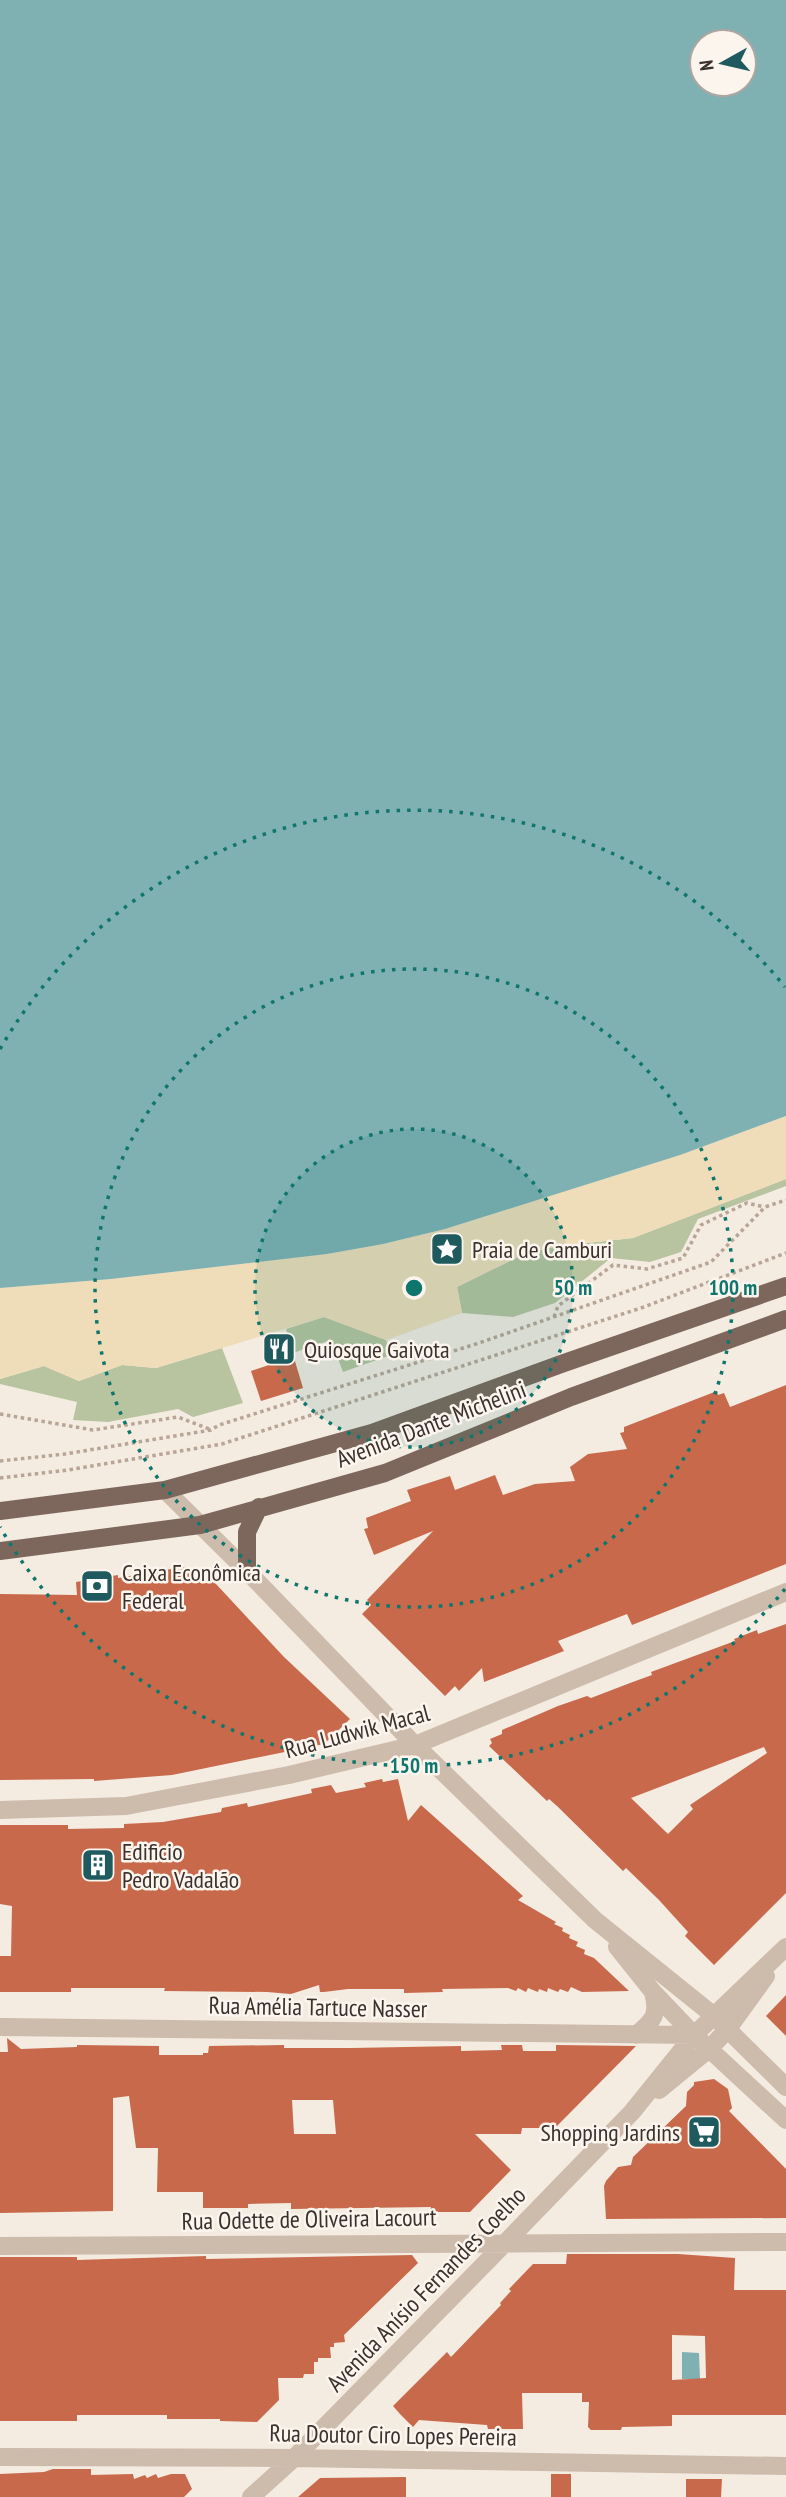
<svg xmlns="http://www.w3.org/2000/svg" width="786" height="2497" font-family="'PT Sans Narrow',sans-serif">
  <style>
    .green { fill: #b8c4a0 }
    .sand { fill: #efdcb8 }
    .water { fill: #7fb0b2; fill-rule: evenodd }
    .building { fill: #c8694b; fill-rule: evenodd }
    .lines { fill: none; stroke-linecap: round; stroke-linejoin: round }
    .path { stroke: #b9a596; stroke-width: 3.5; stroke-dasharray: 3.5 3.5; stroke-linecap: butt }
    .minor { stroke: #cdbbac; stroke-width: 18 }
    .major { stroke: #7d675c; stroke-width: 18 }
    .ring { fill: none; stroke: #0f766e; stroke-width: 3.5; stroke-dasharray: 3.5 7 }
    .labels { text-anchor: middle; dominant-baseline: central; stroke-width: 5; stroke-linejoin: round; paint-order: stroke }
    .poi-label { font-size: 24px; fill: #3b302b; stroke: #fbf5ee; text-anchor: start }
    .street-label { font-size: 24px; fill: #3b302b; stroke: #fbf5ee }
    .centre { fill: #0f766e; stroke: #fbf5ee; stroke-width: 3.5 }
    .ring-label { font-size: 21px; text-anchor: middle; font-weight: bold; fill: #0f766e; stroke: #fbf5ee; stroke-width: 5; stroke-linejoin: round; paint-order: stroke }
  </style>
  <rect width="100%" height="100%" fill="#f4ebe1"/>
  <!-- green -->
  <path class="green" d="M786,1179V1186L698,1219L681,1252L650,1262L611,1258L555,1303L513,1317L462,1313L457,1287L526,1253L559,1246L633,1238Z
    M324,1317L386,1340L391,1355L343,1372L331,1340L293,1353L286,1329Z
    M222,1348L243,1403L193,1417L178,1409L108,1422L73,1420L77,1402L0,1384V1379L44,1366L79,1381L122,1365L156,1368Z"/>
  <!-- sand -->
  <path class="sand" d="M786,1116V1179L633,1238L559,1246L526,1253L457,1287L462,1313L386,1340L324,1317L156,1368L122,1365L79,1381L44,1366L0,1379V1288L111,1279L327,1254L383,1244L445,1229L679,1155Z"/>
  <!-- water -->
  <path class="water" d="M0,0H786V1116L680,1155L445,1229L383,1244L327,1254L111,1279L0,1288ZM702,42H744V84H702Z
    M682,2352L699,2353L700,2379H682Z"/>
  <!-- building -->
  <path class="building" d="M288,1338L303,1388L261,1401L251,1371L272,1364L266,1345Z
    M786,1385V1564L632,1625L627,1614L558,1641L564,1651L484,1682L482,1668L459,1691L455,1686L445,1696L362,1614L371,1605L367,1600L433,1531L374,1555L364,1529L368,1528L366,1518L411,1501L407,1490L450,1476L455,1490L495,1475L503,1495L535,1484L575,1481L570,1467L588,1454L627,1449L620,1433L624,1432V1427L717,1391L718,1395L724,1393L730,1407Z
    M183,1567L203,1570L284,1657L350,1719L324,1744L172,1775L94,1781V1779L0,1780V1594L77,1595L76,1582L118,1575V1578Z
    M786,1624V1893L714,1965L685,1936L688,1932L659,1900L626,1868L623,1871L557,1806L549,1799L547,1801L489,1746L492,1743L490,1739L502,1734V1730L558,1706L587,1696L591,1698L630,1683L652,1675L651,1672L735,1641L734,1639L757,1630L758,1634ZM764,1747L767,1753L690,1805L693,1809L668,1834L631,1798Z
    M382,1779L383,1782L398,1779L408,1821L421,1805L523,1896L518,1900L556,1922L554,1924L563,1928L562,1931L570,1935L569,1938L578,1942L576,1946L585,1950L584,1954L594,1958L629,1991L582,1992L571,1987L568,1992L560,1989L558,1992L548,1988L547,1992L539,1989L538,1992L528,1988L526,1992L518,1988L516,1991L508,1988L442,1989L443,1992L404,1993V1989H348L324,1992H320L319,1985L291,1994L267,1992L164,1991L165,1988H71V1992H0V1956H11L12,1906L0,1904V1825H68V1829L124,1828V1824L163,1822L221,1812L222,1808L247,1803L248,1807L312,1793L311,1789L331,1785L336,1793L366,1787L364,1783Z
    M786,1995V2036L766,2016Z
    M7,2038L21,2049L77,2047V2045L159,2046V2055H203V2053H208L209,2046L284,2045V2048H351L461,2046V2051L502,2050L501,2045H522L523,2051H556V2045L636,2046L555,2128H522L521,2134H475L511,2170L470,2212H430L431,2207L291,2209V2203L248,2204V2208H203V2192H157L158,2148H136L129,2096L113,2098V2211L0,2213V2052H8ZM292,2100H333L336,2134H294Z
    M714,2079L728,2089L732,2108L729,2111L786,2169V2218L606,2219L604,2186L606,2181L618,2167L631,2165L633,2157L686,2106L687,2092L694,2085V2082Z
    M567,2254H678L735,2258L734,2290H786V2415H672V2426L622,2427L621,2430H591L588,2427L589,2402H582V2393H522L523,2429H488L487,2425L419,2420L413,2427L400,2414L393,2406L447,2352L451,2357L501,2305L500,2303L511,2291L509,2289L533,2264H566ZM672,2335L705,2336L706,2378L672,2380Z
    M412,2255L418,2263L344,2335L345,2342L334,2343V2347H330L331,2358H318V2362H314V2374H304L303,2378H278L279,2400L257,2422L220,2421V2419H167V2415H77V2421H0V2257H77V2260L206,2256V2259Z
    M53,2469H91V2475L133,2474L134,2479L145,2475L147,2478L156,2474L158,2478L171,2474H185L192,2489L184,2497H0V2474L44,2472Z
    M551,2474H571V2497H551Z
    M406,2477V2497H298L320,2478Z
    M686,2479H722L721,2497H686Z"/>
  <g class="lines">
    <!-- path -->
    <path class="path" d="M554,1317L558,1306L613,1265L647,1269L683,1258L701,1225L747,1203L765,1207
      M0,1414L93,1430L178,1417L209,1429
      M0,1461L65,1454L211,1430L219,1425L479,1343L711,1262L765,1207L786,1200
      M0,1478L68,1470L222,1444L641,1308L786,1253"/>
    <!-- minor -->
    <path class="minor" d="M165,1490L247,1571L415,1745L595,1920L713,2015L786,2087
      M0,1810L126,1806L289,1775L415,1745L786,1592
      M617,1947L653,1992L694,2035L786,2120
      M0,2027L694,2035
      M636,2035C654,2020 659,2015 653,1992
      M659,2090L709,2049L727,2030L766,1976
      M0,2246L786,2242
      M0,2457L294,2458L786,2466
      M251,2497L294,2458L507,2241L632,2112L694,2035L786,1947"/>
    <!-- major -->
    <path class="major" d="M0,1511L165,1490L372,1433L564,1363L786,1286
      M0,1551L200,1525L385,1473L571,1397L786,1319
      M247,1571V1532L259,1507"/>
  </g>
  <!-- distance rings -->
  <circle cx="414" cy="1288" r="159" fill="#0f766e" fill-opacity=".12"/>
  <g class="ring">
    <circle cx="414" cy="1288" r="159"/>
    <circle cx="414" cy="1288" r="319"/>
    <path d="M785 1589A478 478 0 0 1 0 1527M0 1049A478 478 0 0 1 785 987"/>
  </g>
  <!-- icons -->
  <defs>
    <symbol id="sight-square" viewBox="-11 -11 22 22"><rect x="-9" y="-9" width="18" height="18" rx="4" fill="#1f5a5e" stroke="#fbf5ee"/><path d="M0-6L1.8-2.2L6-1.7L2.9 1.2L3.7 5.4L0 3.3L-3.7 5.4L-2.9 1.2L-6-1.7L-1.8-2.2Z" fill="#fff"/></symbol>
    <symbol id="restaurant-square" viewBox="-11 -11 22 22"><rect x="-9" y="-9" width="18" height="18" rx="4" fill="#1f5a5e" stroke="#fbf5ee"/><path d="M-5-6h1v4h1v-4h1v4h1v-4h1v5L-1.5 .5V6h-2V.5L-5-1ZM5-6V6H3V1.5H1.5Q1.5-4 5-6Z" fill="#fff"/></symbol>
    <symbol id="bank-square" viewBox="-11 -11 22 22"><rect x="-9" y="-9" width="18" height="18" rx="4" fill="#1f5a5e" stroke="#fbf5ee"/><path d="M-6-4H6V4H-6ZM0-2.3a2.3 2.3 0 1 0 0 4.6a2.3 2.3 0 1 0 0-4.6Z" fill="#fff"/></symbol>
    <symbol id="building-square" viewBox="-11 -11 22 22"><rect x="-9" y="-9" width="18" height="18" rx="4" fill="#1f5a5e" stroke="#fbf5ee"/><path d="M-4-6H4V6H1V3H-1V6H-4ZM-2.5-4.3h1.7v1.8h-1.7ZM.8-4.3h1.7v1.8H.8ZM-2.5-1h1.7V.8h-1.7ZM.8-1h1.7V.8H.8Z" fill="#fff"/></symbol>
    <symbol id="supermarket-square" viewBox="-11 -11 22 22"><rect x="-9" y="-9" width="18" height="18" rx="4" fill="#1f5a5e" stroke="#fbf5ee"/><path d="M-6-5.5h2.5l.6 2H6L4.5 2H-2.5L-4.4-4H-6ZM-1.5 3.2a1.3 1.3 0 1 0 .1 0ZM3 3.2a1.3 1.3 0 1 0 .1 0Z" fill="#fff"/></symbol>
  </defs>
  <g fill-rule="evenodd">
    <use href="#sight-square" x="428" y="1230" width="38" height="38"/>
    <use href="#restaurant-square" x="260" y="1330" width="38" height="38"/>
    <use href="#bank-square" x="78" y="1567" width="38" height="38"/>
    <use href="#building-square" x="79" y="1846" width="38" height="38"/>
    <use href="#supermarket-square" x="685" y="2113" width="38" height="38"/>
  </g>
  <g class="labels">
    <!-- poi labels -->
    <g class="poi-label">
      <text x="472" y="1249">Praia de Camburi</text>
      <text x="304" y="1349">Quiosque Gaivota</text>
      <text x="122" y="1572">Caixa Econômica<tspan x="122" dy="28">Federal</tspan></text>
      <text x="122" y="1851">Edificio<tspan x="122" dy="28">Pedro Vadalão</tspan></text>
      <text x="680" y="2132" text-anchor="end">Shopping Jardins</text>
    </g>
    <!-- street labels -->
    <g class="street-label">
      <text transform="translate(431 1424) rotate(-21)">Avenida Dante Michelini</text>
      <text transform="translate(357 1731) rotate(-15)">Rua Ludwik Macal</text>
      <text transform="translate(318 2007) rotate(1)">Rua Amélia Tartuce Nasser</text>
      <text transform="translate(309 2219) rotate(-1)">Rua Odette de Oliveira Lacourt</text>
      <text transform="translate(426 2289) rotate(-46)">Avenida Anísio Fernandes Coelho</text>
      <text transform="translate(393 2435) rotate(1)">Rua Doutor Ciro Lopes Pereira</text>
    </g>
  </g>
  <circle cx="414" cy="1288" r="10" class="centre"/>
  <g class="ring-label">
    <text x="573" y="1295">50 m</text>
    <text x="733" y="1295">100 m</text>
    <text x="414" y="1773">150 m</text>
  </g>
  <!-- north arrow -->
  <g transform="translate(723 63) rotate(262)"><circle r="33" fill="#fbf5ee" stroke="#aea6a0" stroke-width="2"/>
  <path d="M0-5L12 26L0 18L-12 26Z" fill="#1f5a5e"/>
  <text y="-10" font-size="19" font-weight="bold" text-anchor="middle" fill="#3b302b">N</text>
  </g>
</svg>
